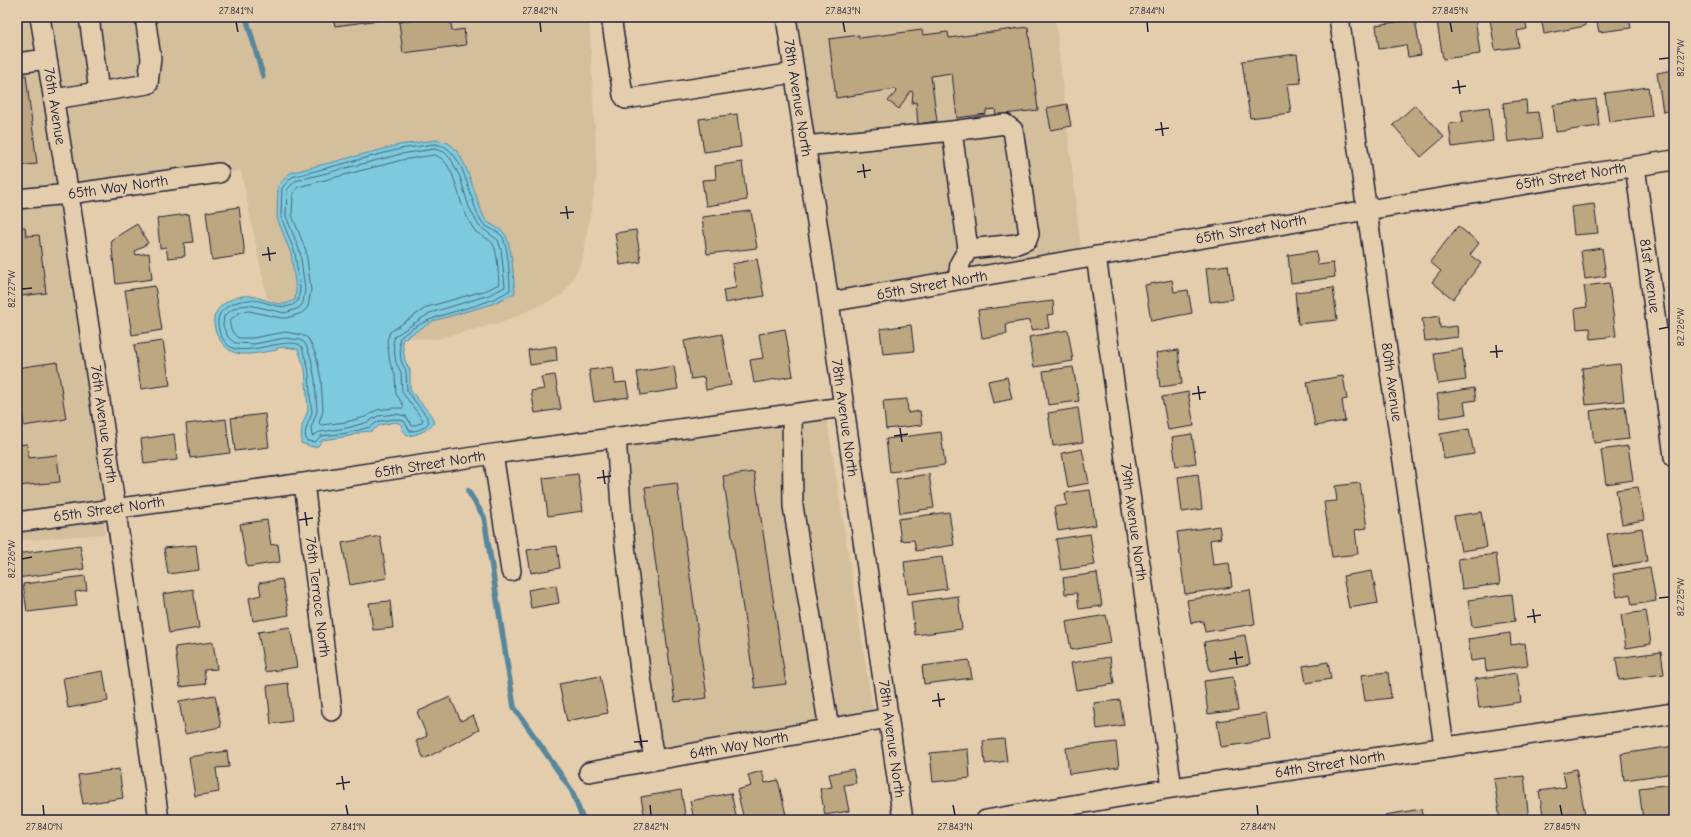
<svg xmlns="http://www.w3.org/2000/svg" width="1691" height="837" font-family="'Comic Neue',sans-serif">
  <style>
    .built { fill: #d4bf9d }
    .water { fill: #7ecadd; stroke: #59879c }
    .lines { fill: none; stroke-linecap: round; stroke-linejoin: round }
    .shore { stroke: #47657c; stroke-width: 1 }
    .stream { stroke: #59879c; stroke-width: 5.5 }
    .building { fill: #bda781; stroke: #22223b }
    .minor-casing { stroke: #22223b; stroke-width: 22 }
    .minor { stroke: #e3cdac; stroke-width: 19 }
    .ticks { fill: none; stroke: #22223b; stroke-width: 1.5 }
    .labels { text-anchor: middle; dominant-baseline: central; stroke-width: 4; stroke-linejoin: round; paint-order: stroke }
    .street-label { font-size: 15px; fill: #22223b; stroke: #e3cdac }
    .neatline { fill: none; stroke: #22223b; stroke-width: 1.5 }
    .ticks-label { font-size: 10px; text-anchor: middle; fill: #22223b }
  </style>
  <rect width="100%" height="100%" fill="#e3cdac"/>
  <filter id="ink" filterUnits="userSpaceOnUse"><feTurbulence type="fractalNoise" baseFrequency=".025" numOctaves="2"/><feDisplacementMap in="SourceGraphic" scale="8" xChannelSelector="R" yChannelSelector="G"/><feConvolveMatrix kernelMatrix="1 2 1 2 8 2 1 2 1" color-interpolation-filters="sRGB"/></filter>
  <g filter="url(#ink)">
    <!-- built -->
    <path class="built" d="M17,17H30L57,186L17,190Z
      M51,17H589L597,176L582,262L563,295L503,322L436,339L408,338L433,321L492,304L515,293L510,247L505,234L486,221L478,204L468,173L458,154L436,140L399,145L290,173L277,218L291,254L296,290L295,300L284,304L267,299L241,171L230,172L228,162L78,183Z
      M796,17H1055L1081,249L838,291Z
      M61,204L99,460L102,500L17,512V208Z
      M827,419L873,711L663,748L605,449Z
      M104,519L105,534L17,541V531Z"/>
    <!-- water -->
    <path class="water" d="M436,140C440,141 445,142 448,143C467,153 475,200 485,219C490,226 503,228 506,236C513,253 513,275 515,293L492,304L433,321L402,340L405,361L410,370V390L431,415L434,423C426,431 420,434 408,436L403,430L401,424L395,422L380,425L372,431L361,432L350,436L322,440L318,446L313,447L301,443L302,426L308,410L305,369L298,349L285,347L277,348V350C261,352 237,360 225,346C218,339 213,328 214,318C217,304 237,294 250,296C261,297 272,304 283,304C287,304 292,301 295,300L296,290L291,254L277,218L278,186L290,173L399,145Z"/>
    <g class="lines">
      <!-- shore -->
      <path class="shore" d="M436,144C439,145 444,146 447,148C467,164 469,201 482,222C487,229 497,230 502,236C508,245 510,279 510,290C476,313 430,309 399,339L401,361L406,371L407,391L427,417L429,422C424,429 418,431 410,431L404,421L395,419L379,421L370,427L348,433L321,436L315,442L307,441C302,431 310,421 312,412C312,408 311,406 311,403C308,385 312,373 304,355C303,352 303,348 301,346C291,336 250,355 233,348C222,344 214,324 220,314C222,310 228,306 232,304C237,302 243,300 249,300C266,299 284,315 298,301L300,289L295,253L281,217L282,188L292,177L400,149Z
        M435,149L444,152L451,159L460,177L469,207L479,226L498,240L501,249L505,287L489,295L430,313L395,336L393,342L396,363L401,372L402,392L423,420L421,423L412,426L406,416L395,414L378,416L368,422L347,428L320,432L312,436L311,428L317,411L315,381L311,358L305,343L300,340L285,338L254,344L235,343L228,337L223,326L224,316L230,311L239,306L249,305L285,313L299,308L303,303L305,289L300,252L286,216L287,190L295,181L401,154Z
        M435,155C454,161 457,194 464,210C467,217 471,226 476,232C481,236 490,239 493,244C498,252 498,274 499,284L487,290L427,307L390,332L387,341L390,363L395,374L396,394L404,406L403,408H393L377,410L365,417L346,422L321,425L319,423L323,411L321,379L316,355L308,338L302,335L285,332L253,338H238C232,333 229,327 230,320L240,312L249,311L281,318H287L302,313L308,307L311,290L306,251L292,215L293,193L298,187L402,160Z"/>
      <!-- stream -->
      <path class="stream" d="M246,17L263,76
        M468,491L484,517L514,707L572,791L583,820"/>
    </g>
    <!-- building -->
    <path class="building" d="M333,17H380V20L335,26Z
      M434,17H450L452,31L464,29L466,45L403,53L399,22Z
      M1475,17L1480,54L1443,59L1437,22Z
      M1498,17H1525L1527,29L1517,31L1519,47L1495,50L1490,19Z
      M1541,17H1584L1585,26L1544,34Z
      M1596,17H1629L1631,28L1599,32Z
      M1415,19L1421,55L1408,57L1406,45L1379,49L1376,25Z
      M1028,27L1038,110L996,115L995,109L986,110V114L957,118L952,73L931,76L937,121L918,124L916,102L912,103L913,92L910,91L899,109L888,101L896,92L895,89L836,98L829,39L859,35V38L922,30L923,35L948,32L949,38Z
      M1297,54L1301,83L1287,84L1291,113L1250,118L1242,61Z
      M1674,70V110L1663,112L1657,73Z
      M26,75L37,164L17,166V76Z
      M1648,87L1652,116L1609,122L1605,93Z
      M1596,99L1599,126L1556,132L1553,105Z
      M1526,100L1527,113L1538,112L1542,138L1508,142L1503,103Z
      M1067,104L1071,126L1051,130L1047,108Z
      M1415,105L1444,137L1421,157L1393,125Z
      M1489,107L1493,141L1452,147L1449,124L1463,122L1461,111Z
      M737,114L741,147L704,152L699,119Z
      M742,162L747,200L706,206L702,180L716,179L715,166Z
      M1594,204L1598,233L1574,235L1571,207Z
      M239,207L245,255L212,260L206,212Z
      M751,211L757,248L707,254L702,217Z
      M189,214L193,242L184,243L185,256L168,258L166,247L160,248L157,218Z
      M137,224L148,243L135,251L136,255L149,253L152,279L116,284L111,240Z
      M1458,226L1479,243L1470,255L1481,263L1453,299L1432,282L1441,271L1430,262Z
      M17,227H25L26,236L39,235L46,293L21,296L20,287H17Z
      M636,230L641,262L620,265L615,233Z
      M1602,248L1606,276L1585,279L1581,251Z
      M1316,251L1318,265L1333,263L1335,277L1291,283L1288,255Z
      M757,259L764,296L725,303L723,290L736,288L732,264Z
      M1228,265L1233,299L1210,302L1206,268Z
      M1172,280L1174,292L1188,290L1192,313L1151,321L1145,285Z
      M1609,283L1616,336L1591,339L1590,328L1577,329L1575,309L1587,307L1584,286Z
      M155,286L162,330L132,335L125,290Z
      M1333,288L1337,320L1298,324L1295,292Z
      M1053,301L1054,314L1047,315L1049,328L1031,330L1030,320L1006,324L1007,334L982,338L978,310Z
      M1439,316L1440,328L1457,326L1458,337L1425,341L1422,319Z
      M911,325L914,351L883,354L880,329Z
      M785,329L793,376L754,383L750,360L763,358L759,334Z
      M1068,330L1073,361L1034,367L1029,337Z
      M722,334L731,385L706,390L704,377L691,379L684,341Z
      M163,341L170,385L141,389L134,345Z
      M556,346L557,361L530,365L528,350Z
      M1462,349L1466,380L1438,384L1434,353Z
      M1178,350L1182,384L1160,387L1156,353Z
      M57,362L66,419L24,426L17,380V368Z
      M1620,364L1624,401L1586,405L1582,368Z
      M674,366L678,389L641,395L637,372Z
      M613,367L615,383L626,382L629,397L594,402L589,370Z
      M1073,367L1079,401L1048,405L1043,371Z
      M555,375L561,409L535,413L531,391L544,389L541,377Z
      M1343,376L1347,399L1342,400L1345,421L1315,426L1307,382Z
      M1007,377L1012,399L993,403L988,381Z
      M1474,388L1476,400L1464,402L1466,414L1441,418L1437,394Z
      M1188,392L1194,426L1168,430L1162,397Z
      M907,399L908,413L920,411L922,425L886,429L883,401Z
      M1625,406L1629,439L1594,443L1590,411Z
      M1078,408L1083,442L1053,446L1048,413Z
      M265,414L269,447L235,451L231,418Z
      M226,419L230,453L190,458L186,424Z
      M1469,429L1474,454L1444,459L1440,434Z
      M941,432L945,465L890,472L886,439Z
      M174,434L177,460L144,464L141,439Z
      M1192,434L1196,463L1176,466L1172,437Z
      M27,444L28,458L57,455L60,482L17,486V445Z
      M1628,446L1633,480L1606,484L1601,450Z
      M1082,449L1089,483L1068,487L1062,453Z
      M754,472L786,684L755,688L723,476Z
      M578,474L583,511L548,516L543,478Z
      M929,474L934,508L900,513L896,479Z
      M1198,474L1202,509L1182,512L1178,477Z
      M677,483L707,698L675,702L645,487Z
      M1360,483L1367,528L1355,530L1358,554L1332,557L1324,502L1337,501L1335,486Z
      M1638,487L1644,520L1622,524L1616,490Z
      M1090,490L1096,525L1058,531L1054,507L1067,505L1065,493Z
      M949,512L954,545L916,551L914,540L901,541L898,519Z
      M1481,512L1487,547L1461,551L1454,516Z
      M267,520L271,545L278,544L280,562L247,567L240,524Z
      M1219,526L1221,538L1210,540L1213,565L1229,563L1232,587L1185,594L1177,532Z
      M1642,528L1647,561L1613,567L1607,534Z
      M1090,534L1095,565L1061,570L1056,539Z
      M380,536L387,578L350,585L342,543Z
      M80,545L84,569L17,578V554Z
      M196,545L199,570L168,574L164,548Z
      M557,546L560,568L531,573L527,550Z
      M1496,554L1500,584L1462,589L1458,559Z
      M942,557L947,589L908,594L904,562Z
      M1650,568L1656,601L1632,605L1630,594L1617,597L1613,574Z
      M1372,571L1378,603L1349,608L1343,576Z
      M1097,573L1102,606L1079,609L1077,593L1065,594L1063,578Z
      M85,576L87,590L75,592L77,606L27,612L23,584Z
      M282,579L289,615L253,621L249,598L261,595L259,583Z
      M556,585L559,603L531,608L528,590Z
      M193,589L199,628L169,633L163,594Z
      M1250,590L1255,624L1205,632L1203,621L1191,623L1187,600Z
      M1512,594L1515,621L1472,627L1468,600Z
      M958,596L962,629L915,635L911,602Z
      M390,601L393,628L373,630L369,603Z
      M1646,611L1651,644L1626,648L1621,615Z
      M1106,615L1111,643L1071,650L1066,622Z
      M290,627L297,667L265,672L258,632Z
      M1510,633L1511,645L1525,643L1528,665L1486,671L1485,659L1471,661L1468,639Z
      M1245,635L1250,664L1210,671L1204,642Z
      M213,642L217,669L204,670L206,684L180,687L175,647Z
      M1661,652L1664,674L1619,680L1616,658Z
      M1110,657L1114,684L1076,690L1071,663Z
      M969,660L972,678L924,684L922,666Z
      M1328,662L1331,679L1306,683L1303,666Z
      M103,671L108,701L68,708L63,678Z
      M1388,672L1391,698L1365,701L1361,675Z
      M1517,673L1521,702L1479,708L1475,679Z
      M600,676L608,713L567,721L559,684Z
      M1233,677L1238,710L1208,714L1204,681Z
      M288,683L292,721L271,724L267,686Z
      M215,695L221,727L185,734L179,701Z
      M450,697L461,721L473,715L479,730L424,759L416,741L427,736L417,712Z
      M1120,700L1124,725L1097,729L1094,703Z
      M1267,714L1271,740L1221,747L1217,721Z
      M1004,739L1007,761L985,764L983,741Z
      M1116,742L1119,767L1069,774L1066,748Z
      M1674,746V773L1624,780L1621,754Z
      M968,749L970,778L933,782L930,753Z
      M227,751L229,767L216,768L219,792L195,796L189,757Z
      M119,769L123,798L83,804L78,775Z
      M853,769L856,783L844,785L849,811L825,815L820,789L832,787L829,774Z
      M1576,769L1585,814L1544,820L1539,791L1566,787L1563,772Z
      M762,771L765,783L778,780L786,815L764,820H744L737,790L751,786L748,775Z
      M1524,776L1529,820H1500L1494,779Z
      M1674,784V816L1643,820L1639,788Z
      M681,790L686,820H645L641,797Z
      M731,793L737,820H694L690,801Z
      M1421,809L1423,820H1386L1385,815Z"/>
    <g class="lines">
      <defs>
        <path id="minor" d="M40,17C85,284 122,552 159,820
          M89,17L99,92
          M611,17L623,95L626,99L794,73
          M786,17L829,302L903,820
          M1339,17L1444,746
          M17,63L47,59
          M54,99L148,84L151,58L145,17
          M952,131L1005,124L1013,130L1029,234L1027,240L1017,244L968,249
          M805,146L952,131L968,249L960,263L958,280
          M1635,166L1674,457
          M17,199L69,194L219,173
          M1096,256L1172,788
          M829,302L1367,210L1674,160
          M792,414L793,506L829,729
          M616,437L622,520L640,671L654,760
          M493,454L511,571
          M304,483L332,711
          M17,522L304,483L493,454L843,407
          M589,772L888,718
          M986,820L1172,788L1674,713"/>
      </defs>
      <!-- minor casing -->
      <use href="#minor" class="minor-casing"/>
      <!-- minor -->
      <use href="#minor" class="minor"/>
    </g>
  </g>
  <!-- ticks -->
  <path class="ticks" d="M236,22L238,32M540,22L541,32M843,22L845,32M1147,22L1148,32M1450,22L1452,32M1659,59L1669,58M1458,80L1460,94M1452,88L1466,86M1161,122L1163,136M1155,130L1169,128M863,164L865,178M857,172L871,170M566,206L568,219M560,213L574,212M268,247L270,261M262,255L276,253M22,289L32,288M1659,329L1669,327M1496,345L1497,358M1490,352L1503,351M1198,386L1200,400M1192,394L1206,392M900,428L902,442M894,436L908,434M603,470L605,484M597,478L611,476M305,512L307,526M299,520L313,518M22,559L32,557M1659,598L1669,597M1533,609L1535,623M1527,617L1541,615M1235,651L1237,665M1229,659L1243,657M938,693L940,707M932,701L945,699M640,735L642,748M634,742L648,741M342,776L344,790M336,784L350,782M43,805L44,815M346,805L348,815M650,805L651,815M953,805L955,815M1257,805L1258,815M1560,805L1562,815"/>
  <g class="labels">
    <!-- street labels -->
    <g class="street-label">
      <text transform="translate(798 98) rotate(81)">78th Avenue North</text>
      <text transform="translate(55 106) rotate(81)">76th Avenue</text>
      <text transform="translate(1571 176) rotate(-9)">65th Street North</text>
      <text transform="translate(118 187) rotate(-8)">65th Way North</text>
      <text transform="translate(1251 229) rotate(-10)">65th Street North</text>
      <text transform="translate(1650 276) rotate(82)">81st Avenue</text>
      <text transform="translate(932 285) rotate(-10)">65th Street North</text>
      <text transform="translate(1392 382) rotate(82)">80th Avenue</text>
      <text transform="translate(845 418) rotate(82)">78th Avenue North</text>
      <text transform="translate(104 424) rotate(82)">76th Avenue North</text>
      <text transform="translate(430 464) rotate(-9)">65th Street North</text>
      <text transform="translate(109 509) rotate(-8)">65th Street North</text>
      <text transform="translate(1134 522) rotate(82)">79th Avenue North</text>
      <text transform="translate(318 597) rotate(83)">76th Terrace North</text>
      <text transform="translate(892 739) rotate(82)">78th Avenue North</text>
      <text transform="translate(739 745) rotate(-10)">64th Way North</text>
      <text transform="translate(1330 764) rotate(-9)">64th Street North</text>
    </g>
  </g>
  <!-- margin -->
  <rect width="1691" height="837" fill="none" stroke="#e3cdac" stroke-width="44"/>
  <rect x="22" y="22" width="1647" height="793" class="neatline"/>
  <g class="ticks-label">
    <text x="236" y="14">27.841°N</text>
    <text x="540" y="14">27.842°N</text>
    <text x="843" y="14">27.843°N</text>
    <text x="1147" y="14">27.844°N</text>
    <text x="1450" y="14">27.845°N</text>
    <text transform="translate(1680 58) rotate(-90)" y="4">82.727°W</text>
    <text transform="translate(11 289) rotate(-90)" y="4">82.727°W</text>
    <text transform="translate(1680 327) rotate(-90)" y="4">82.726°W</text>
    <text transform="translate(11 559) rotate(-90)" y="4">82.726°W</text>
    <text transform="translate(1680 597) rotate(-90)" y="4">82.725°W</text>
    <text x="44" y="830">27.840°N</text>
    <text x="348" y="830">27.841°N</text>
    <text x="651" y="830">27.842°N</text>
    <text x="955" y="830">27.843°N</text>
    <text x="1258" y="830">27.844°N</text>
    <text x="1562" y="830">27.845°N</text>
  </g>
</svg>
